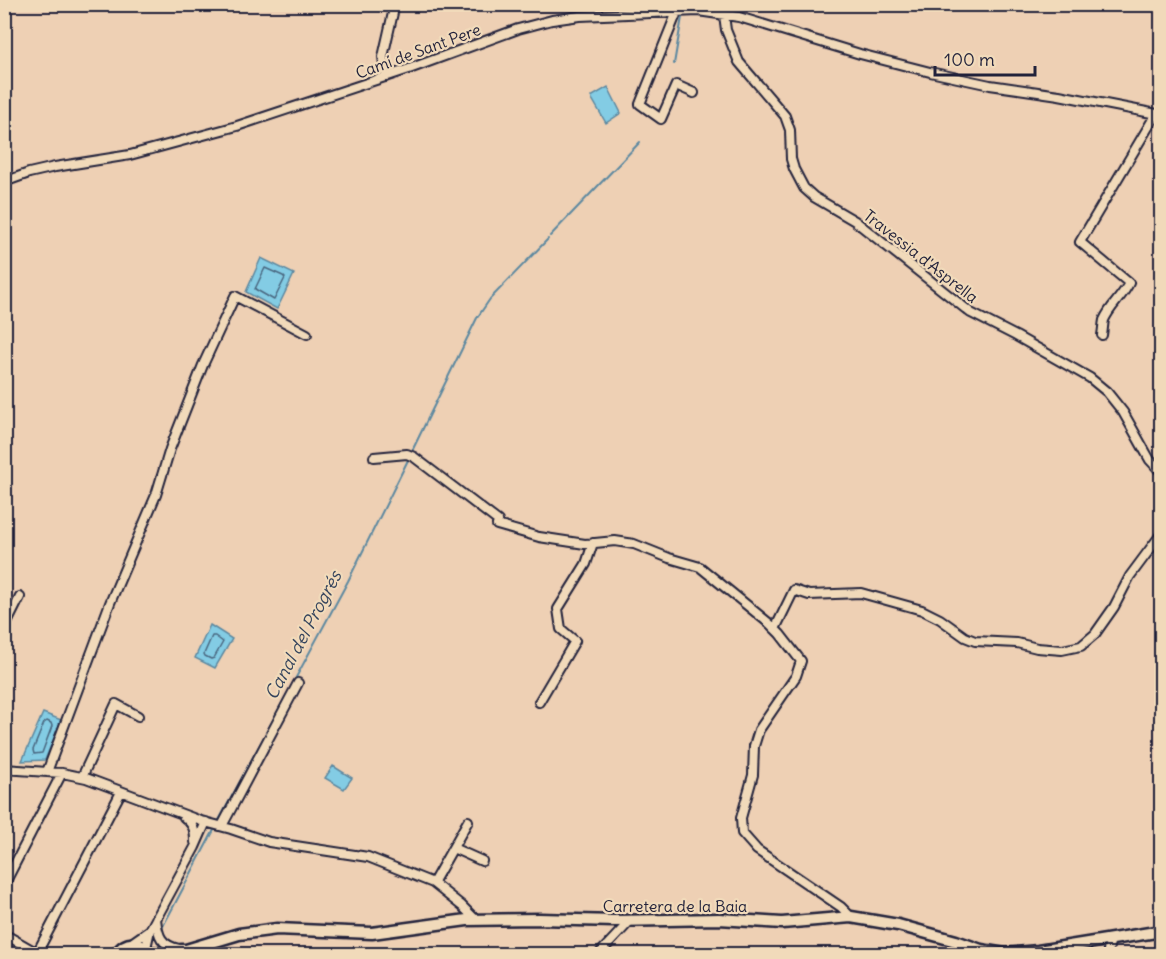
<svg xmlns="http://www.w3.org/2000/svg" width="1166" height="959" font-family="Delius,sans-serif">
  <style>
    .water { fill: #83cce4; stroke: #5c88a0; stroke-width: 1.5 }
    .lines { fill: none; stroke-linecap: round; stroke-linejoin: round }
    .shore { stroke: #49667f; stroke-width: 1.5 }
    .stream { stroke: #5c88a0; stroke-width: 2 }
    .street-casing { stroke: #22223b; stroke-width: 12 }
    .secondary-casing { stroke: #22223b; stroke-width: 15 }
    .street { stroke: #f1daba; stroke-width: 8 }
    .secondary { stroke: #f1daba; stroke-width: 10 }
    .labels { text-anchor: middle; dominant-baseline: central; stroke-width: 4.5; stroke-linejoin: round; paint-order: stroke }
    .street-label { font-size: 16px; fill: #22223b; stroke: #f1daba }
    .water-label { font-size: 18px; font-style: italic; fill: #35445d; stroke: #f1daba }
  </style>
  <rect width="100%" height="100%" fill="#eed0b4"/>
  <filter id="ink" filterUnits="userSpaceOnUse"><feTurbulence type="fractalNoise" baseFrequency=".0167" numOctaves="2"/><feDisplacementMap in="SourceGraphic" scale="12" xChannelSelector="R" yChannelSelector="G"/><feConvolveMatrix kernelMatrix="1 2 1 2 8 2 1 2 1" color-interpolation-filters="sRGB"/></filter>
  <g filter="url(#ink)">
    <!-- water -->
    <path class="water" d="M608,87L621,113L606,123L591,97Z
      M261,258L294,274L277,309L246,292Z
      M210,625L232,639L215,668L195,658Z
      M43,713L61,720L45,760L22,761Z
      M333,766L352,778L344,789L325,778Z"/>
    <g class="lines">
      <!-- shore -->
      <path class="shore" d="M265,268L283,276L285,278L274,300L255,289Z
        M212,636H215L223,642L214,658L211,659L205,656L204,654Z
        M47,721L51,723L52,726L42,753L34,754L33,750L44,723Z"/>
      <!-- stream -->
      <path class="stream" d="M681,4V5
        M674,64L682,17
        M550,236L640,142
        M411,453L477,318L490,299L548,239
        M218,822L348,581L409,458
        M161,930L214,830"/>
      <defs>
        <path id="street" d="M677,12L640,104L661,119L676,85L694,93
          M724,15L726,30L739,62L785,116L790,130L791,159L794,169L804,188L814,197L855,221L971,313L1016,336L1090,378L1107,392L1123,412L1150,460L1162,473
          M386,77L383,57L395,4
          M4,182L29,173L55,167L130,155L237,126L409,69L518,29L552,20L580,16L698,11L739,17L860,54L930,72L990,85L1059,95L1162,115
          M1102,335C1103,330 1103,325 1104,320C1110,306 1123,296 1129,283L1080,242L1156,114
          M374,457L407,454L414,457L498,521
          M497,525L539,537L585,544L615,541L634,544L669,558L700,567L770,624L780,634L801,661L796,676L759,730L754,746L753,775L741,818L742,833L757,850L841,907L851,917
          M4,629L20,597
          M775,629L794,590L809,595L861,593L922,610L940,619L965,637L975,641L1017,643L1037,648L1062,650L1081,646L1095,634L1114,607L1130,576L1162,533
          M539,702L575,641L561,629L558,609L586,564L593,543
          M4,769L62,773L86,778L201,821L231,829L269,842L368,857L433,883L462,906L476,920
          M47,772L110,603L156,495L170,449L203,365L235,296L307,334
          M82,777L116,704L138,716
          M184,817C194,825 195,830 195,842
          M222,826L298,683
          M453,848L482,861
          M433,883L468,821
          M4,885L62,773
          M156,919C158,936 161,945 179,949
          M4,934L39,954
          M130,944L150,930
          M146,948L150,930L195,847L206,822
          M37,953L121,792
          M599,954L631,920
          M1107,954L1111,939"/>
        <path id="secondary" d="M150,952L163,954L181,950H186L239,934L277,929L372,933L467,920L539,919L615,921L719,919L782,923L851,917L898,925L956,941L981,950L1005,954L1038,951L1162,931
          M117,954C125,940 142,941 151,954"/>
      </defs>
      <!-- street casing -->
      <use href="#street" class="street-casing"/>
      <!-- secondary casing -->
      <use href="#secondary" class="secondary-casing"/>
      <!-- street -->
      <use href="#street" class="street"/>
      <!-- secondary -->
      <use href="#secondary" class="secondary"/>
    </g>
  </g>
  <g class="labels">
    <!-- street labels -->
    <g class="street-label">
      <text transform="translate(418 51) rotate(-20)">Camí de Sant Pere</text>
      <text transform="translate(921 256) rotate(38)">Travessia d'Asprella</text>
      <text x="675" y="906">Carretera de la Baia</text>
    </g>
    <!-- water labels -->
    <g class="water-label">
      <text transform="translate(303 635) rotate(-62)">Canal del Progrés</text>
    </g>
  </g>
  <!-- margin -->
  <rect width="1166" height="959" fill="none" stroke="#f1daba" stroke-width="24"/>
  <rect x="12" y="12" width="1142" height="935" fill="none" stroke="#22223b" stroke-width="2" filter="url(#ink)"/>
  <!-- scale -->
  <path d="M935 66v9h100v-9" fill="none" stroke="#22223b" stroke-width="3"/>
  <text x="944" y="66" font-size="18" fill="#22223b" stroke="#f1daba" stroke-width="4.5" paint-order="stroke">100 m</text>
</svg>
